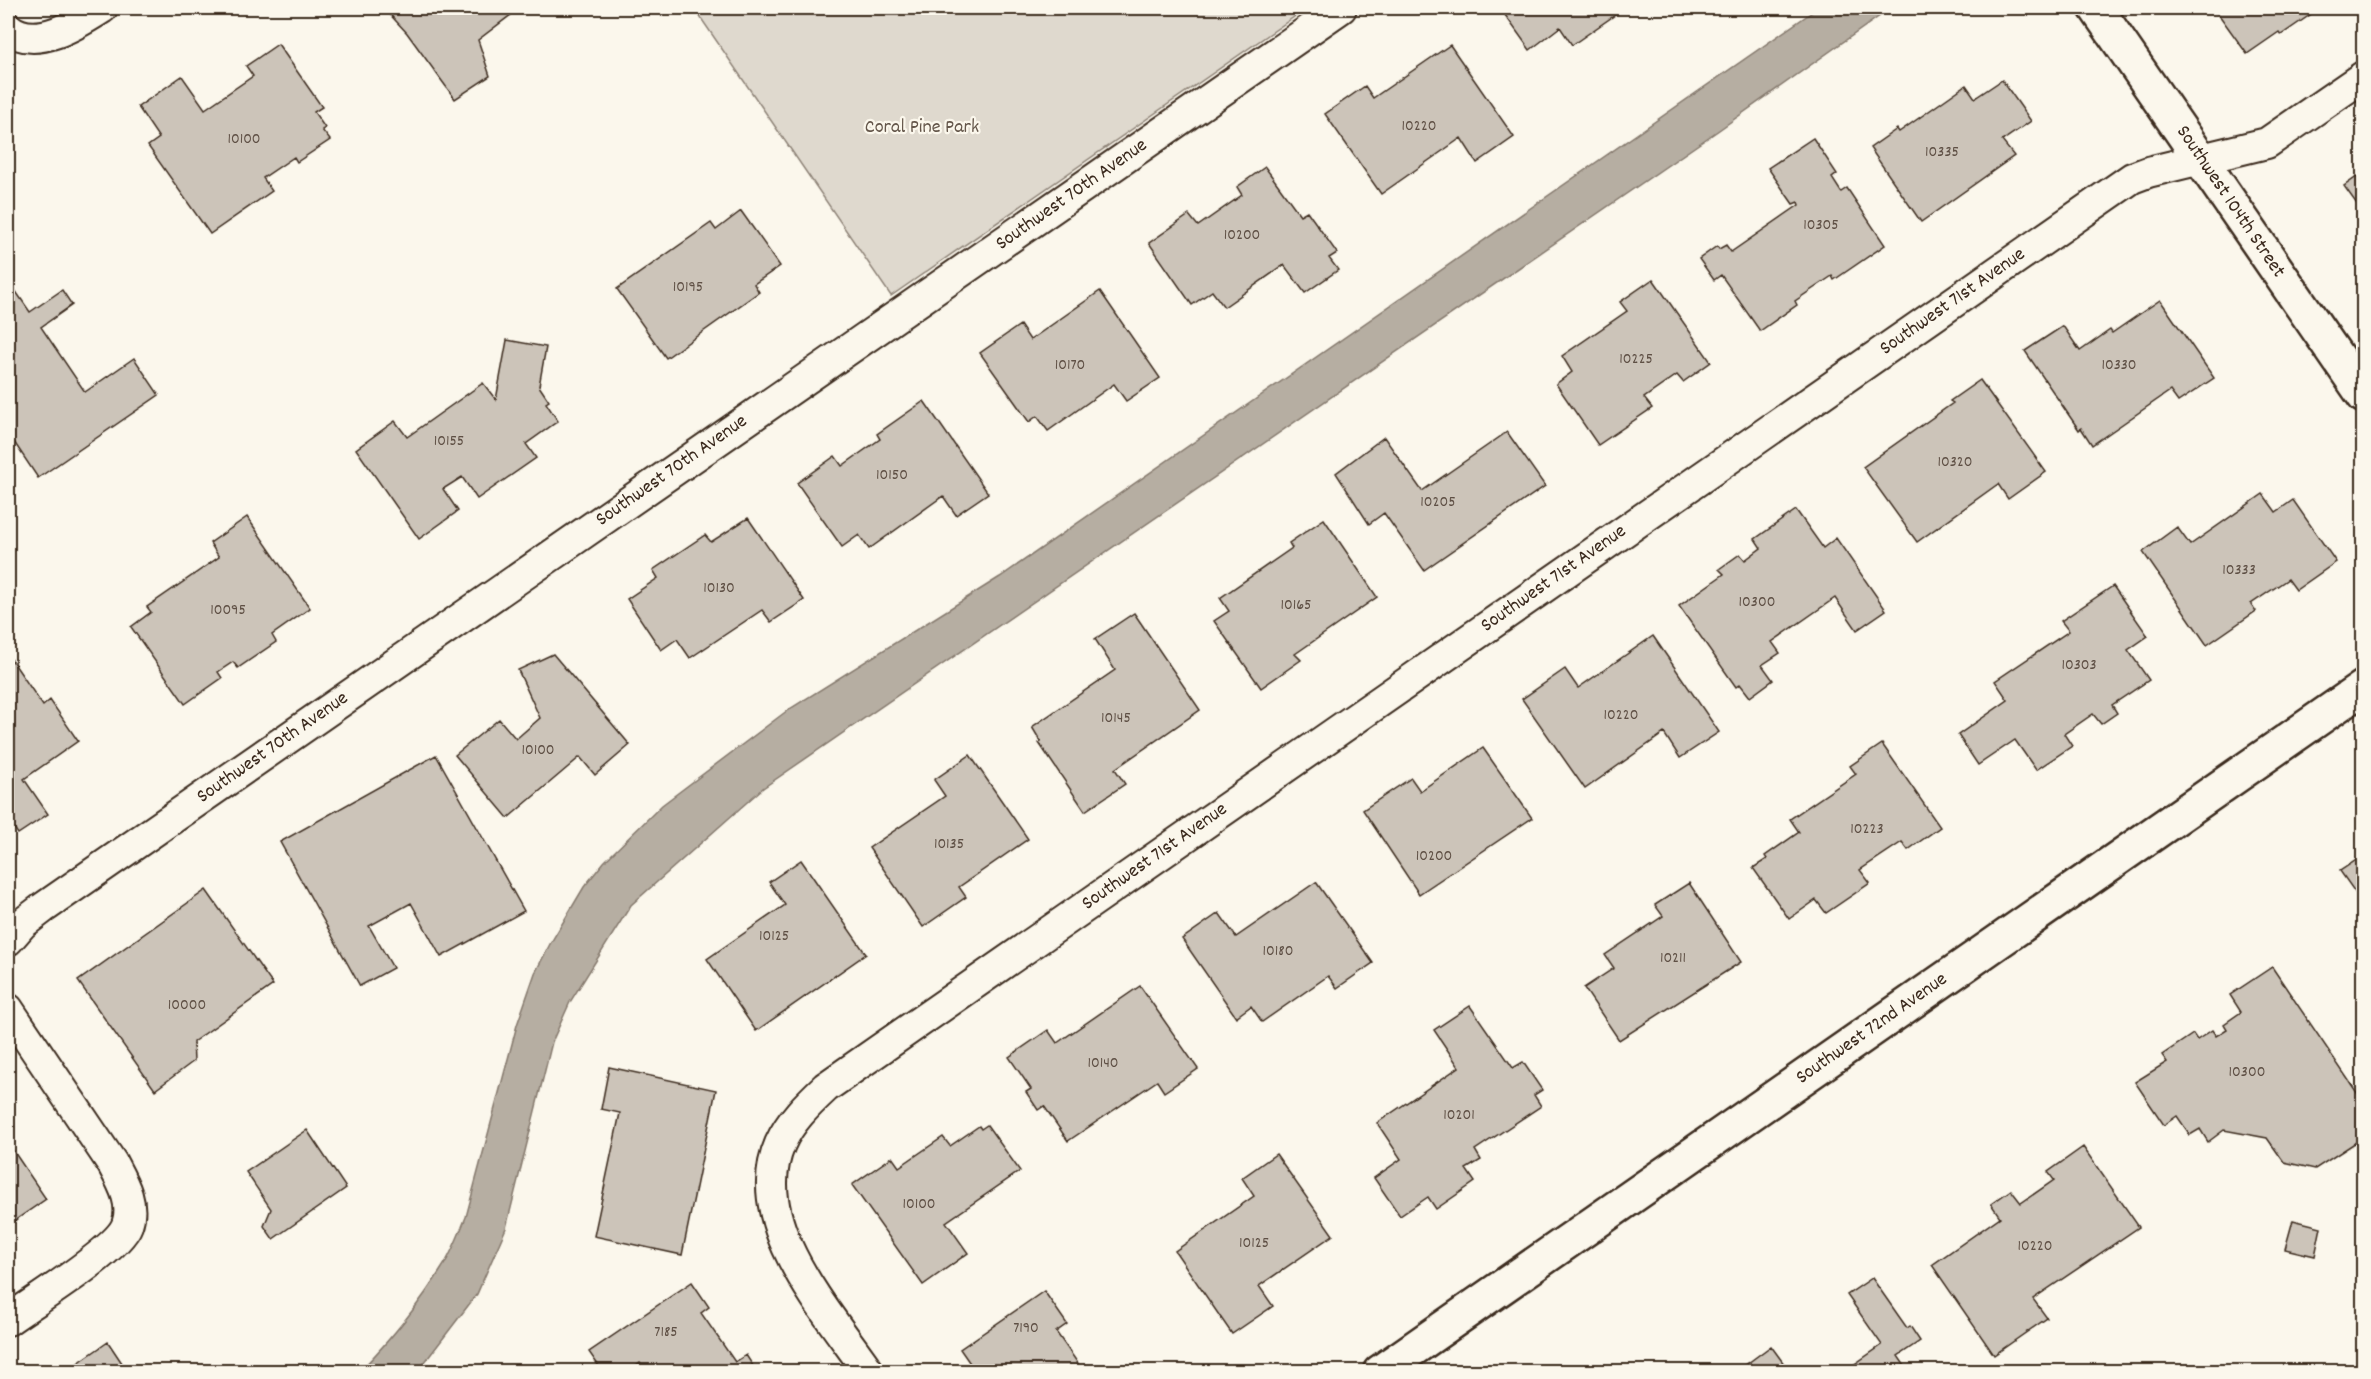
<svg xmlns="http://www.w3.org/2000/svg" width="2371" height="1379" font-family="Dekko,sans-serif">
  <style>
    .green { fill: #dfd9ce; stroke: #8d8276; stroke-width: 1.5 }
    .water { fill: #b6aea2; stroke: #85796d; stroke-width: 1.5 }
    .building { fill: #ccc4b9; stroke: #3b2a1e; stroke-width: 1.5 }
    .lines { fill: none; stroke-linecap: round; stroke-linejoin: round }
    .street-casing { stroke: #3b2a1e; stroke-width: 34 }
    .secondary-casing { stroke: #3b2a1e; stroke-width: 38 }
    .street { stroke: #fbf7ec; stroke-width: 30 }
    .secondary { stroke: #fbf7ec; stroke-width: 33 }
    .labels { text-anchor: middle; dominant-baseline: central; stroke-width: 4.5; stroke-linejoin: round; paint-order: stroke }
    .number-label { font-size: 16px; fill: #5f5045 }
    .park-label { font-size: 20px; fill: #64564a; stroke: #fbf7ec }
    .street-label { font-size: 20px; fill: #3b2a1e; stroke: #fbf7ec }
  </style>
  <rect width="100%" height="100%" fill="#fbf7ec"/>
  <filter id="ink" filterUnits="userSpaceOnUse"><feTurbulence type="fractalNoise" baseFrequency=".0167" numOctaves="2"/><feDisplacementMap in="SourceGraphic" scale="12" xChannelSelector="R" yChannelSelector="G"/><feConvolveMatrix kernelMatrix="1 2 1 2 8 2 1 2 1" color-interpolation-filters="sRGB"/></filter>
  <g filter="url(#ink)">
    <!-- green -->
    <path class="green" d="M694,8H1307L891,296Z"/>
    <!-- water -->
    <path class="water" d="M1818,8H1891L1719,130L763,788L631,905L570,1002L552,1042L506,1228L477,1294L418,1371H360C390,1340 419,1305 442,1268C452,1253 459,1234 466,1217L517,1025L535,973L550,944L584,887L604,862L662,805L788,710L1000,577Z"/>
    <!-- building -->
    <path class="building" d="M384,8H520L478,40L490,76L455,99L407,33Z
      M1500,8H1625L1572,45L1560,27L1530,50Z
      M2214,8H2320L2281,35L2279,32L2247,54Z
      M278,44L322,107L314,112L325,128L322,130L330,140L297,162L294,157L263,178L272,191L210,234L148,146L159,138L138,107L182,76L205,109L253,76L246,66Z
      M1450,45L1514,137L1477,163L1461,138L1381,194L1325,114L1365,86L1373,98Z
      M2002,80L2031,121L2002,141L2014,156L1921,222L1870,148L1897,129L1899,132L1966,85L1975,98Z
      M1813,138L1837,174L1832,178L1841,192L1847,188L1885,245L1834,280L1832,276L1795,301L1797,305L1760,331L1721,275L1714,280L1699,259L1717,246L1719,249L1726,245L1731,252L1799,205L1798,202L1793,204L1768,168Z
      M1265,167L1300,215L1307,211L1337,253L1329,258L1338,270L1305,293L1284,265L1224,307L1212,291L1192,305L1149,243L1189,215L1198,226L1242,195L1237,187Z
      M2364,172V214L2344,186Z
      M741,211L780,266L754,284L759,292L666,358L617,289L711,223L716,230Z
      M1653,279L1711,362L1683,382L1677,375L1644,398L1652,408L1598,445L1556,384L1572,372L1562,356L1627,311L1620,302Z
      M8,280L30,312L62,290L72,305L41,327L85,392L134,358L159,395L38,478L8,433Z
      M1100,291L1160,378L1126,401L1114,384L1048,431L1037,416L1029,422L980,353L1020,325L1030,340Z
      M2160,300L2214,378L2178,402L2170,391L2092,445L2081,428L2079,430L2025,351L2063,326L2080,351L2110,330L2112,333Z
      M507,340L546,347L539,386L549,401L546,403L558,421L526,444L536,458L477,499L462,477L443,489L458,511L419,539L356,449L395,421L407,437L483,383L496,400Z
      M1980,380L2046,472L2008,499L1998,484L1917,542L1863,467L1953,403L1950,401Z
      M924,401L988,493L956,515L943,496L869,549L859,535L842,547L797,483L835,456L842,466L880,439L877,434Z
      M1507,432L1545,486L1424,570L1384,513L1369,524L1336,473L1384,437L1422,491Z
      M2263,494L2276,512L2293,500L2336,562L2296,590L2288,579L2251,604L2256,611L2207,645L2143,552L2177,527L2190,545Z
      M1796,510L1823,548L1836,538L1886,610L1857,630L1835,598L1772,642L1780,653L1762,665L1773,680L1750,697L1740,684L1736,687L1679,606L1724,574L1719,569L1740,554L1745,560L1761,548L1755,539Z
      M247,517L310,608L272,635L276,642L238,668L233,662L218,672L222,678L185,704L131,627L151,612L147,607L219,557L210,543Z
      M748,518L804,600L771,622L762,610L690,658L677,639L661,650L627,599L658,578L653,570L705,535L711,542Z
      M1324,519L1377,597L1295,654L1301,660L1261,688L1214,621L1229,611L1220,598L1292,548L1289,543Z
      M2113,586L2148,636L2128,650L2149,680L2112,705L2117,713L2101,724L2093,714L2064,734L2072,746L2036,770L2015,740L1978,765L1958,735L2008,700L1995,681L2069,631L2061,621Z
      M1134,613L1200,710L1115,769L1125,784L1085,811L1039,743L1041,742L1032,727L1115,670L1095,639Z
      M1653,636L1719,732L1680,758L1664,733L1585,789L1522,699L1565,669L1578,688Z
      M553,654L630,745L595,775L580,757L508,818L455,755L499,719L516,739L540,718L518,670Z
      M11,659L43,706L50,700L78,741L24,779L48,814L18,834L8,819V661Z
      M1882,744L1940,827L1908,850L1902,842L1860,870L1870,883L1826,913L1816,900L1789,919L1753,868L1767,859L1765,856L1799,832L1790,819L1856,774L1850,766Z
      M1483,748L1532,818L1419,894L1363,810L1411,778L1420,791Z
      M436,755L524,911L441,957L411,903L369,926L393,968L360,986L280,842Z
      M970,755L1028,839L959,887L966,897L923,927L869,848L945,796L934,780Z
      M2364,855V905L2340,871Z
      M801,860L866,954L756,1031L707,959L785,905L769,882Z
      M1316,882L1373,963L1337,988L1328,976L1262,1022L1251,1006L1236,1017L1182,939L1219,913L1236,937Z
      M1689,883L1741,962L1619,1040L1584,988L1614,968L1605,955L1663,916L1655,905Z
      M206,890L273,985L193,1042L194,1061L155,1090L78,981Z
      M2272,967L2364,1103V1137L2315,1169L2284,1162L2267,1138L2224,1130L2208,1142L2200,1129L2190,1135L2177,1116L2164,1125L2135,1082L2167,1062L2162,1055L2193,1034L2197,1040L2212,1030L2216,1036L2227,1029L2224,1024L2241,1012L2230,995Z
      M1140,986L1198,1069L1164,1092L1157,1081L1068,1141L1044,1106L1038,1110L1026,1092L1031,1089L1009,1057L1048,1030L1057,1043Z
      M1470,1006L1513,1068L1523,1062L1542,1090L1534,1095L1541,1106L1475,1150L1481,1160L1466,1169L1475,1182L1436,1209L1428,1197L1400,1216L1374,1178L1401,1159L1377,1123L1459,1067L1434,1030Z
      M609,1067L716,1090L682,1255L594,1236L620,1113L601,1109Z
      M987,1125L1020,1171L946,1222L968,1253L923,1285L852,1185L892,1157L899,1167L943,1137L950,1146L979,1126L981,1129Z
      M307,1130L346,1188L273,1239L264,1226L271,1209L246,1172Z
      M8,1143L46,1199L8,1225Z
      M2083,1147L2139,1227L2033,1299L2047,1318L1994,1355L1932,1265L2000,1217L1991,1204L2011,1190L2021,1203L2054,1180L2048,1172Z
      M1276,1154L1333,1235L1259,1286L1273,1306L1232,1334L1175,1251L1254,1196L1242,1178Z
      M2293,1220L2321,1227L2315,1256L2285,1249Z
      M1872,1278L1907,1328L1910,1326L1920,1341L1898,1356L1909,1372H1851L1849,1368L1882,1345L1847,1295Z
      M692,1282L709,1307L701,1313L735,1362L746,1355L757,1372H646L640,1363L628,1372H603L589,1352Z
      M1044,1291L1067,1324L1056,1332L1084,1372H976L960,1349Z
      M108,1342L128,1372H65Z
      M1771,1346L1787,1368L1783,1372H1736Z"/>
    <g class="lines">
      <defs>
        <path id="street" d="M8,28C35,51 77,24 102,8
          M8,940L22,924L43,908L1341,8
          M8,1009L112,1163C122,1182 135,1203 127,1225C118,1250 33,1302 8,1320
          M869,1372C827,1311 746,1222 780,1144C790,1121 808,1104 826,1087L2132,178L2148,172L2267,143L2364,76"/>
        <path id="secondary" d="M2096,8L2364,396
          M1380,1372L2364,687"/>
      </defs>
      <!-- street casing -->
      <use href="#street" class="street-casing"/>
      <!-- secondary casing -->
      <use href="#secondary" class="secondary-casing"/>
      <!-- street -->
      <use href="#street" class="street"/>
      <!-- secondary -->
      <use href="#secondary" class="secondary"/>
    </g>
  </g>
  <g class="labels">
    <!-- number labels -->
    <g class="number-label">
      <text x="1419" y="126">10220</text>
      <text x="244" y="139">10100</text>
      <text x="1942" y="152">10335</text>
      <text x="1821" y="225">10305</text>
      <text x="1242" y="235">10200</text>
      <text x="688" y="287">10195</text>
      <text x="1636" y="359">10225</text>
      <text x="1070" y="365">10170</text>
      <text x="2119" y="365">10330</text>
      <text x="449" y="441">10155</text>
      <text x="1955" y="462">10320</text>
      <text x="892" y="475">10150</text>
      <text x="1438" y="502">10205</text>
      <text x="2239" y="570">10333</text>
      <text x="719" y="588">10130</text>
      <text x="1757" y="602">10300</text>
      <text x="1296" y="605">10165</text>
      <text x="228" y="610">10095</text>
      <text x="2079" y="665">10303</text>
      <text x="1621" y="715">10220</text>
      <text x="1116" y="718">10145</text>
      <text x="538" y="750">10100</text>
      <text x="1867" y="829">10223</text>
      <text x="949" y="844">10135</text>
      <text x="1434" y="856">10200</text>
      <text x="774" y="936">10125</text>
      <text x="1278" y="951">10180</text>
      <text x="1673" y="958">10211</text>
      <text x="187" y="1005">10000</text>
      <text x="1103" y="1063">10140</text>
      <text x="2247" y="1072">10300</text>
      <text x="1459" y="1115">10201</text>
      <text x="919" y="1204">10100</text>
      <text x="1254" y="1243">10125</text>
      <text x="2035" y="1246">10220</text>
      <text x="1026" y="1328">7190</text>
      <text x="666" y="1332">7185</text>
    </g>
    <!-- park labels -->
    <g class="park-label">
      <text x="922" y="128">Coral Pine Park</text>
    </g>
    <!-- street labels -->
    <g class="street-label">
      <text transform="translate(1072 195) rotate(-35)">Southwest 70th Avenue</text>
      <text transform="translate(2230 202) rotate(56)">Southwest 104th Street</text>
      <text transform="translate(1953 302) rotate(-35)">Southwest 71st Avenue</text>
      <text transform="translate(672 471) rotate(-35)">Southwest 70th Avenue</text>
      <text transform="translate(1554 579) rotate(-35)">Southwest 71st Avenue</text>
      <text transform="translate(273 748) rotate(-35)">Southwest 70th Avenue</text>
      <text transform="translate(1155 857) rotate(-35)">Southwest 71st Avenue</text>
      <text transform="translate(1872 1029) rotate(-35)">Southwest 72nd Avenue</text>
    </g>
  </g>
  <!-- margin -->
  <rect width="2371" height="1379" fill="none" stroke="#fbf7ec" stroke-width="30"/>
  <rect x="15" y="15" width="2341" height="1349" fill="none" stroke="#3b2a1e" stroke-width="2" filter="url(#ink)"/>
</svg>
